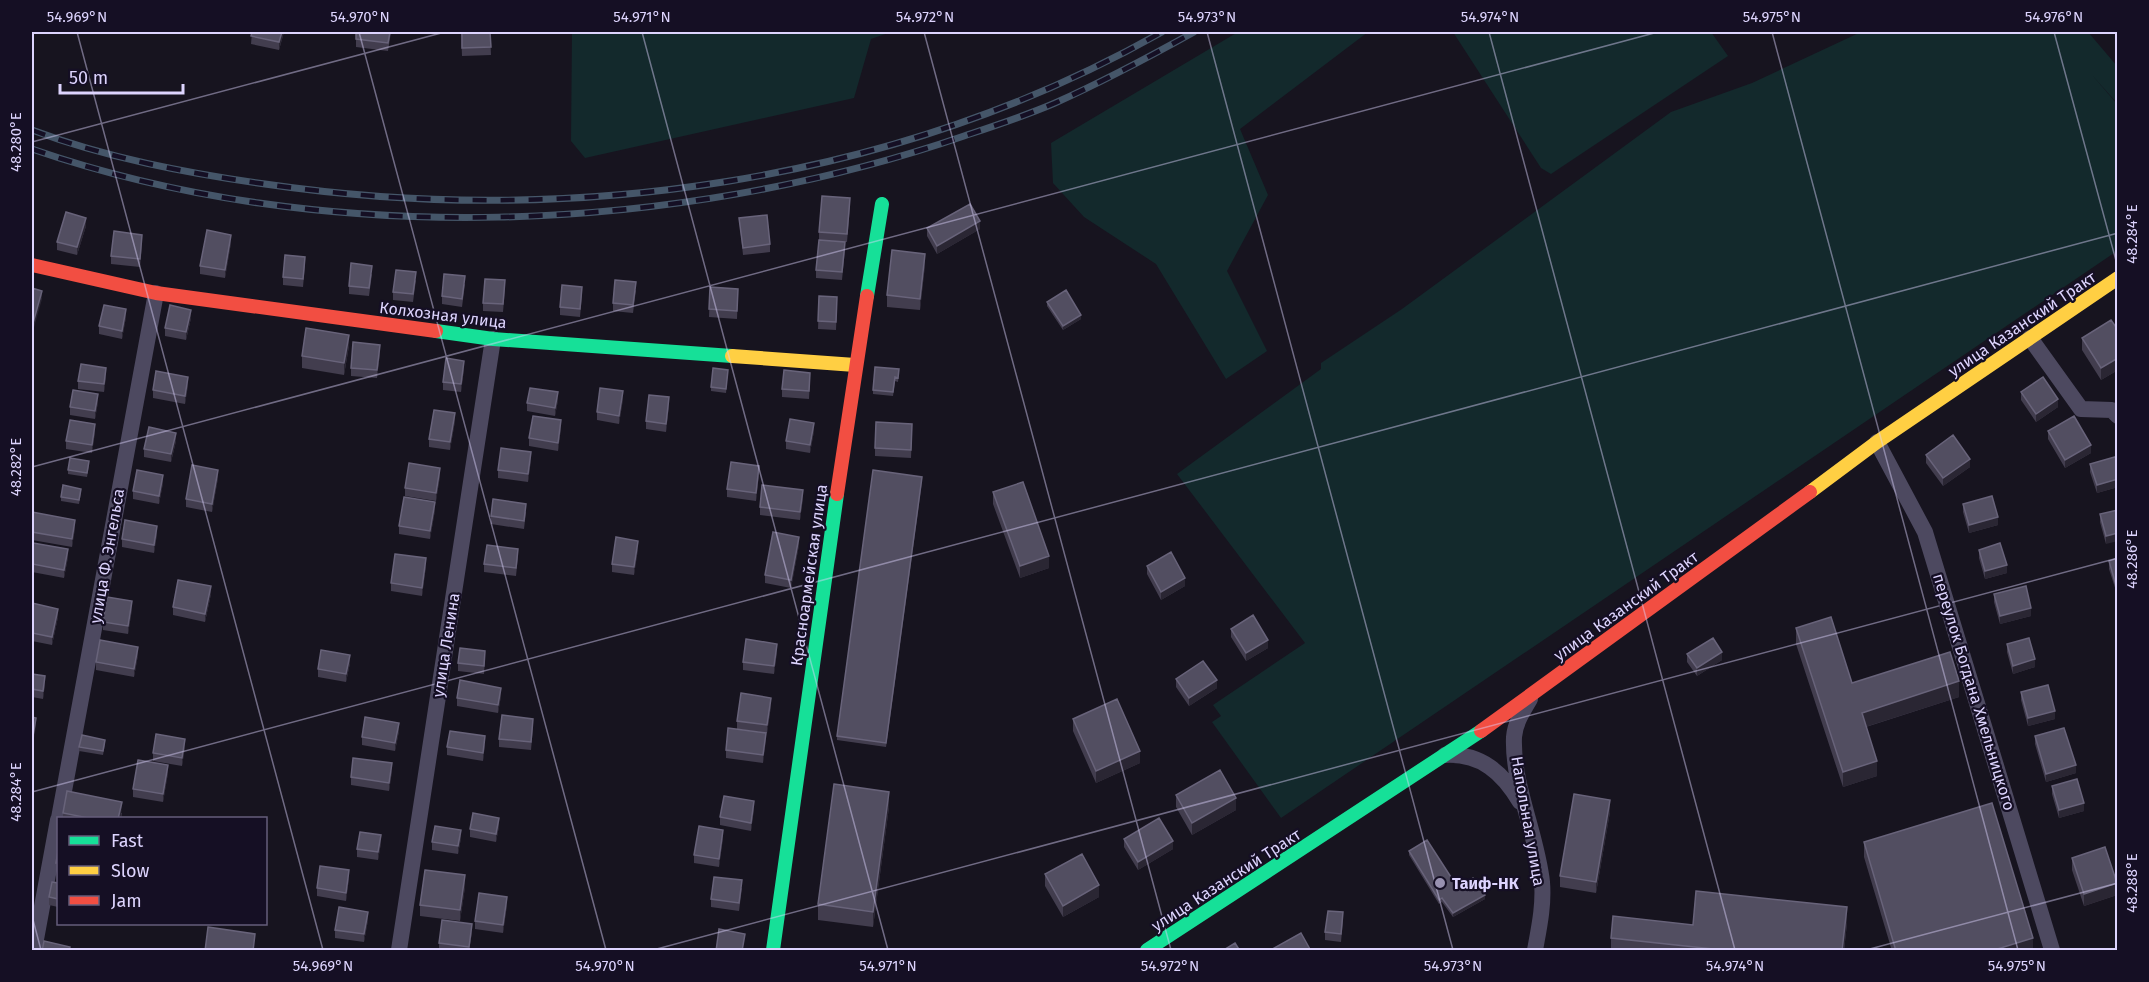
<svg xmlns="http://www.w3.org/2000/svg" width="2149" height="982" font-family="'Fira Sans',sans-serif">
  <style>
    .green { fill: #13292c }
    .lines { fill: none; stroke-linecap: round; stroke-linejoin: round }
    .street { stroke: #4d4960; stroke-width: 16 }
    .fast { stroke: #16e098; stroke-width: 14 }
    .slow { stroke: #ffcf43; stroke-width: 14 }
    .jam { stroke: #f24e42; stroke-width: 14 }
    .rail-casing { stroke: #455669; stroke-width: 7 }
    .rail { stroke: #150f24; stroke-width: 4.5; stroke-dasharray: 14; stroke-linecap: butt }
    .wall { fill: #423d4e }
    .shaded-wall { fill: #2a2633 }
    .building { fill: #524e61; stroke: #68637a; stroke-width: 1.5 }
    .ticks { fill: none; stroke: #ddd4fe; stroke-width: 1.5; stroke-opacity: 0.45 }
    .poi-dot { fill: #9891b0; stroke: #150f24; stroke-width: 2 }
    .labels { text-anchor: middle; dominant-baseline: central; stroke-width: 4.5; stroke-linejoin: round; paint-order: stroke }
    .street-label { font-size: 16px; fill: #ddd4fe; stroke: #150f24 }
    .poi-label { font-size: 16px; font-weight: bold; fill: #ddd4fe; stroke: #150f24; text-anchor: start }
    .neatline { fill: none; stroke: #ddd4fe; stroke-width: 2 }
    .ticks-label { font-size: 15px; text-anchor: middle; fill: #ddd4fe }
  </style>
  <rect width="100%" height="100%" fill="#17141f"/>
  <!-- green -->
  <path class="green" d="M572,32H891L871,39L854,98L585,158L571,141Z
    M1238,32H1368L1240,129L1268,195L1227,271L1267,351L1226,379L1156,264L1084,217L1053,183L1051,143Z
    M1453,32H1711L1728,56L1551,174L1541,168Z
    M1861,32H2088L2117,66V103L2092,75L2117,104V251L1281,818L1212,722L1221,716L1213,705L1305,643L1177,474L1321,369V363L1402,309L1671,112L1752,83Z"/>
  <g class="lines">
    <!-- street -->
    <path class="street" d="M2030,338L2081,409L2112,410L2118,416
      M1877,442L1925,532L2052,950
      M1530,699C1523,711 1515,723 1514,737C1512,784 1537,835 1542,882C1544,905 1539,928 1535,950
      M1445,755C1481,753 1503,773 1520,802
      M59,818L156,293
      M34,950L58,820
      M399,950L493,339"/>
    <!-- fast -->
    <path class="fast" d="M867,296L882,204
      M436,331L493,339L732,356
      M773,950L837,494
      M1147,950L1481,731"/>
    <!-- slow -->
    <path class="slow" d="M732,356L855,365
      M1810,492L1877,442L2118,278"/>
    <!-- jam -->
    <path class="jam" d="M32,265L156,293L436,331
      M837,494L867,296
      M1481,731L1810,492"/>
    <defs>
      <path id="rail" d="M32,130C107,158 186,173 265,184C569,228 893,184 1162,32
        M32,149C321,249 676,235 964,136C994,126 1025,116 1055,103C1102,82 1149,57 1194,32"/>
    </defs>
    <!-- rail casing -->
    <use href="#rail" class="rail-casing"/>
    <!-- rail -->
    <use href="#rail" class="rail"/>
  </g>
  <!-- wall -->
  <path class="wall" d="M252,32H284L279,50L251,44Z
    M356,32H391L388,51L356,47Z
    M461,32H490L491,55L462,56Z
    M850,206L847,242L819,240V232Z
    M739,218L770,244V252L743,255Z
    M86,226L77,255L57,250V242Z
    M927,228L980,229L937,254L927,236Z
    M142,243L140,267L111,264V256Z
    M231,243L225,278L200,274V266Z
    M845,250L842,280L816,278V270Z
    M305,265L303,287L283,285V277Z
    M925,265L920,310L887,307V295Z
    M372,274L369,296L349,294V286Z
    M416,280L413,302L393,300V292Z
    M465,284L462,307L442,304V296Z
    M710,287L738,289L737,319L709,317Z
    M505,288L503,312L483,311V303Z
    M636,290L633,313L613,311V303Z
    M582,295L580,317L560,315V307Z
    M819,296L837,305L836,330L818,329Z
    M1047,302L1081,319L1063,330L1047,306Z
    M126,317L122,339L99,334V326Z
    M191,318L186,340L165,336V328Z
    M2118,330V370L2101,380L2082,350V338Z
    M349,346L344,375L302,368V356Z
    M380,353L377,378L351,376V368Z
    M464,369L461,392L443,390V382Z
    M728,370L726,393L711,391V387Z
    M899,373L898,382L895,381L893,396L873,394V390Z
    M106,376L104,392L78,389V381Z
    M810,381L809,399L782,397V389Z
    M188,385L185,404L153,398V390Z
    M2021,392L2058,407L2036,422L2021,400Z
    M623,399L619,424L597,420V412Z
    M558,400L555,416L527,411V403Z
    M98,402L95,419L70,415V407Z
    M669,405L666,432L646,429V421Z
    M455,421L450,450L429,447V439Z
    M561,428L558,451L529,446V438Z
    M814,431L810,453L786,449V441Z
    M2048,431L2091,453L2065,468L2048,439Z
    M95,432L92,453L66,449V441Z
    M912,432L911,458L875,456V448Z
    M176,441L171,462L144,457V449Z
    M1926,455L1970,467L1943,486L1926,463Z
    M2118,456V487L2097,493L2090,472V464Z
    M531,460L528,482L498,478V470Z
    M89,465L87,477L68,474V470Z
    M759,474L756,501L727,497V489Z
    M440,476L436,501L405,496V488Z
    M218,478L212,512L186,507V499Z
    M922,481L886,747L837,740V736Z
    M163,483L159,504L133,499V491Z
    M993,492L1049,568L1020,578L993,504Z
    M81,493L79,504L61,501V497Z
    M803,498L800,520L760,515V507Z
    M1963,504L1998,525L1969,533L1963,512Z
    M435,510L430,539L399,534V526Z
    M2118,510L2106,544L2100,522V514Z
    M526,512L524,529L491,524V516Z
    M32,514L75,528L72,547L32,540Z
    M157,534L154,553L122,547V539Z
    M799,545L791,588L765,583V575Z
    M638,549L634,575L612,572V564Z
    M1979,550L2007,573L1985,579L1979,558Z
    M32,553L68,557L64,578L32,572Z
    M518,557L516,576L484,572V564Z
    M2118,558V597L2109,569V561Z
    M426,566L422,596L391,591V583Z
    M1147,566L1185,586L1161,600L1147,574Z
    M211,594L205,622L173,615V607Z
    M1994,594L2031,616L2000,624L1994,602Z
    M32,603L58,617L52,645L32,641Z
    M132,609L128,634L103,630V622Z
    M1796,628L1852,683L1959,697L1866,727L1877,776L1843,787L1796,644Z
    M1231,629L1268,648L1246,661L1231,637Z
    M2007,644L2035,667L2013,674L2007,652Z
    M777,652L774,674L743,670V662Z
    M1687,654L1722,660L1697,676L1687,662Z
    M138,655L134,677L96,670V662Z
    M485,659L484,674L458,671V663Z
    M350,663L346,682L318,677V669Z
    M32,674L45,684L43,699L32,697Z
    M1176,679L1217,688L1189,706L1176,687Z
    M2021,692L2055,719L2028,726L2021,700Z
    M501,696L498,713L457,706V698Z
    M771,706L767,733H766L763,763L726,758V750L760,732L737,729V721Z
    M1073,719L1140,763L1096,783L1073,731Z
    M533,727L531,750L499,747V739Z
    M399,731L395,751L362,745V737Z
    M2035,736L2076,773L2046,782L2035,744Z
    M105,744L103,755L79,751V747Z
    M485,744L483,761L447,755V747Z
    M185,747L182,766L153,761V753Z
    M392,771L389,791L351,785V777Z
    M168,773L163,802L133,797V789Z
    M2052,786L2084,811L2059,818L2052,794Z
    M1176,795L1236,810L1192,835L1176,807Z
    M889,807L873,927L818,920V904Z
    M754,809L751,831L720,825V817Z
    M1610,812L1596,893L1560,887V876Z
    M63,813H122L121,819H63Z
    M499,826L496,842L470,837V829Z
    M461,838L458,854L432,850V842Z
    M723,838L719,867L694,863V855Z
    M1124,839L1173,849L1138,870L1124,847Z
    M1864,842L2033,951H1892L1864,857Z
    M381,843L378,860L357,857V849Z
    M58,851V871H56V863Z
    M1409,851L1458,888L1485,899L1453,917L1442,902L1439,904L1409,855Z
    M2072,858L2117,895L2084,906L2072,870Z
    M1045,874L1099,897L1063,917L1045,886Z
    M349,878L346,901L317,896V888Z
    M58,883V907L49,905V897Z
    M465,887L460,921L420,916V905Z
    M742,888L739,911L711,907V899Z
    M507,905L503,933L475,929V921Z
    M368,920L364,942L335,938V930Z
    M1343,920L1341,942L1325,940V932Z
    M1847,923L1844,951H1611V938L1693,925Z
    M472,932L469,951H439V943Z"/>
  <!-- shaded-wall -->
  <path class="shaded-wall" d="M282,32H284L279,50V42Z
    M86,218V226L77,255V247Z
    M980,221V229L937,254V246Z
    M142,235V243L140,267V259Z
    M231,235V243L225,278V270Z
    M925,254V265L920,310V299Z
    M42,291V299L33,331V323Z
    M126,309V317L122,339V331Z
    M191,310V318L186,340V332Z
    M1081,315V319L1063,330V326Z
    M349,335V346L344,375V363Z
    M380,345V353L377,378V370Z
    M2118,358V370L2101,380V368Z
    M464,361V369L461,392V384Z
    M106,368V376L104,392V384Z
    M188,377V385L185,404V396Z
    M623,391V399L619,424V416Z
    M558,392V400L555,416V408Z
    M98,394V402L95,419V411Z
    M669,397V405L666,432V424Z
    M2058,399V407L2036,422V414Z
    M455,413V421L450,450V442Z
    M561,420V428L558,451V443Z
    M814,423V431L810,453V445Z
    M95,424V432L92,453V445Z
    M176,433V441L171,462V454Z
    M2091,445V453L2065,468V460Z
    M531,452V460L528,482V474Z
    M1970,459V467L1943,486V478Z
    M759,466V474L756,501V493Z
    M440,468V476L436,501V493Z
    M218,470V478L212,512V504Z
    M163,475V483L159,504V496Z
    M922,477V481L886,747V743Z
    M2118,479V487L2097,493V485Z
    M803,490V498L800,520V512Z
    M435,502V510L430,539V531Z
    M1998,517V525L1969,533V525Z
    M75,520V528L72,547V539Z
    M157,526V534L154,553V545Z
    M2118,533V541L2106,544V536Z
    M799,537V545L791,588V580Z
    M638,541V549L634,575V567Z
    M68,549V557L64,578V570Z
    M1049,556V568L1020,578V566Z
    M426,558V566L422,596V588Z
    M2007,565V573L1985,579V571Z
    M1185,578V586L1161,600V592Z
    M211,586V594L205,622V614Z
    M132,601V609L128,634V626Z
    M2031,608V616L2000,624V616Z
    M58,609V617L52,645V637Z
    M1268,640V648L1246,661V653Z
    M777,644V652L774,674V666Z
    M138,647V655L134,677V669Z
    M1722,652V660L1697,676V668Z
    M350,655V663L346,682V674Z
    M2035,659V667L2013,674V666Z
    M45,676V684L43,699V691Z
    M1217,680V688L1189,706V698Z
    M1959,681V697L1862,728V713Z
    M501,688V696L498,713V705Z
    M771,698V706L767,733V725Z
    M2055,711V719L2028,726V718Z
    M36,718V726L32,750V742Z
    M399,723V731L395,751V743Z
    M766,733V741L763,763V755Z
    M485,736V744L483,761V753Z
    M185,739V747L182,766V758Z
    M1140,751V763L1096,783V771Z
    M1877,761V776L1843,787V772Z
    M392,763V771L389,791V783Z
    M168,765V773L163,802V794Z
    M2076,765V773L2046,782V774Z
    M889,792V807L873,927V912Z
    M1236,798V810L1192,835V823Z
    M1610,800V812L1596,893V882Z
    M754,801V809L751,831V823Z
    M122,802L121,819H118Z
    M2084,803V811L2059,818V810Z
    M499,818V826L496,842V834Z
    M461,830V838L458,854V846Z
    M723,830V838L719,867V859Z
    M381,835V843L378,860V852Z
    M1173,841V849L1138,870V862Z
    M349,870V878L346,901V893Z
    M465,875V887L460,921V910Z
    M2117,883V895L2084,906V894Z
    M1099,885V897L1063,917V906Z
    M1485,895V899L1453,917V913Z
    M507,897V905L503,933V925Z
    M1847,907V923L1844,951H1842Z
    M368,912V920L364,942V934Z
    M472,924V932L469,951V947Z
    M2033,938V951H1991Z"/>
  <!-- building -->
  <path class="building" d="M252,32H282L279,42L251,36Z
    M356,32H390L388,43L356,39Z
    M462,32H490L491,47L462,48Z
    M822,196L850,198L847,234L819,232Z
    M970,204L980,221L937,246L927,228Z
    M66,212L86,218L77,247L57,242Z
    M767,215L770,244L743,248L739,218Z
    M207,230L231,235L225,270L200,266Z
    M114,231L142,235L140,259L111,256Z
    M819,240L845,242L842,272L816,270Z
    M892,250L925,254L920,299L887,295Z
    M285,255L305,257L303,279L283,277Z
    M351,263L372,266L369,288L349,286Z
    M396,270L416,272L413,294L393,292Z
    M444,274L465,276L462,299L442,296Z
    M485,279L505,280L503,304L483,303Z
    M615,280L636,282L633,305L613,303Z
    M562,285L582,287L580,309L560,307Z
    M710,287L738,289L737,311L709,309Z
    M32,288L42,291L33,323H32Z
    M1066,290L1081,315L1063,326L1047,302Z
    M819,296L837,297L836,322L818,321Z
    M104,305L126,309L122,331L99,326Z
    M170,305L191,310L186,332L165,328Z
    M2111,320L2118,330V358L2101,368L2082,338Z
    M306,328L349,335L344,363L302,356Z
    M353,342L380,345L377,370L351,368Z
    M446,358L464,361L461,384L443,382Z
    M81,364L106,368L104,384L78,381Z
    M875,367L899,369L898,378L895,377L893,392L873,390Z
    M713,368L728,370L726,389L711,387Z
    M784,370L810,373L809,391L782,389Z
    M156,371L188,377L185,396L153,390Z
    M2043,377L2058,399L2036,414L2021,392Z
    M530,388L558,392L555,408L527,403Z
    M600,388L623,391L619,416L597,412Z
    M73,390L98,394L95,411L70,407Z
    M649,395L669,397L666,424L646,421Z
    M434,410L455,413L450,442L429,439Z
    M533,416L561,420L558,443L529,438Z
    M2074,416L2091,445L2065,460L2048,431Z
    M790,419L814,423L810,445L786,441Z
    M70,420L95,424L92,445L66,441Z
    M876,422L912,424L911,450L875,448Z
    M149,427L176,433L171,454L144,449Z
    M1953,435L1970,459L1943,478L1926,455Z
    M501,448L531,452L528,474L498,470Z
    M2118,456V479L2097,485L2090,464Z
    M70,458L89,461L87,473L68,470Z
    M731,462L759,466L756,493L727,489Z
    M409,463L440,468L436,493L405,488Z
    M192,465L218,470L212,504L186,499Z
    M137,470L163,475L159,496L133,491Z
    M873,470L922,477L886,743L837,736Z
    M1023,482L1049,556L1020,566L993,492Z
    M63,485L81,489L79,500L61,497Z
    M762,485L803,490L800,512L760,507Z
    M1992,496L1998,517L1969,525L1963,504Z
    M404,497L435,502L430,531L399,526Z
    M493,499L526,504L524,521L491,516Z
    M2118,510V533L2106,536L2100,514Z
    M32,512L75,520L72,539L32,532Z
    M125,520L157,526L154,545L122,539Z
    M773,532L799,537L791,580L765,575Z
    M616,537L638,541L634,567L612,564Z
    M33,543L68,549L64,570L32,564V553Z
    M2000,543L2007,565L1985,571L1979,550Z
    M487,545L518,549L516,568L484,564Z
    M1171,552L1185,578L1161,592L1147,566Z
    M395,554L426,558L422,588L391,583Z
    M2118,558V589H2117L2109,561Z
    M178,580L211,586L205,614L173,607Z
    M2026,586L2031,608L2000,616L1994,594Z
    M107,597L132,601L128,626L103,622Z
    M32,603L58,609L52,637L32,633Z
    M1253,615L1268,640L1246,653L1231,629Z
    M1831,617L1852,683L1950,652L1959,681L1862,713L1877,761L1843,772L1796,628Z
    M1713,638L1722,652L1697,668L1687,654Z
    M2029,638L2035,659L2013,666L2007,644Z
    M746,639L777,644L774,666L743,662Z
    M100,640L138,647L134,669L96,662Z
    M460,648L485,651L484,666L458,663Z
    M321,650L350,655L346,674L318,669Z
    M1203,661L1217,680L1189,698L1176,679Z
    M32,674L45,676L43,691L32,689Z
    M460,680L501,688L498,705L457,698Z
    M2048,685L2055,711L2028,718L2021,692Z
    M741,693L771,698L767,725L737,721Z
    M1117,699L1140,751L1096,771L1073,719Z
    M502,715L533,719L531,742L499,739Z
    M32,717L36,718L32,742Z
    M365,717L399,723L395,743L362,737Z
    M728,728L766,733L763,755L726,750Z
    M2064,728L2076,765L2046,774L2035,736Z
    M450,731L485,736L483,753L447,747Z
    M156,734L185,739L182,758L153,753Z
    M82,735L105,740L103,751L79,747Z
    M353,758L392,763L389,783L351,777Z
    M138,760L168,765L163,794L133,789Z
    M1220,770L1236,798L1192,823L1176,795Z
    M2077,779L2084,803L2059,810L2052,786Z
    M834,784L889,792L873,912L818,904Z
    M67,791L122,802L118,819H93L63,813Z
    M1574,794L1610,800L1596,882L1560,876Z
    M724,796L754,801L751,823L720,817Z
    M1992,803L2033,938L1991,951H1896L1864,842Z
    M473,813L499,818L496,834L470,829Z
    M1159,818L1173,841L1138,862L1124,839Z
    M435,826L461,830L458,846L432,842Z
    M699,826L723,830L719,859L694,855Z
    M360,832L381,835L378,852L357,849Z
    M1427,840L1458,888L1473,878L1485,895L1453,913L1442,898L1439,900L1409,851Z
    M2105,847L2117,883L2084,894L2072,858Z
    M58,851V863H56Z
    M1082,854L1099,885L1063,906L1045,874Z
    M320,866L349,870L346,893L317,888Z
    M425,870L465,875L460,910L420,905Z
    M714,877L742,880L739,903L711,899Z
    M52,882L58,883V899L49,897Z
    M1696,891L1847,907L1842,951H1732L1611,938L1613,916L1693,925Z
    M479,893L507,897L503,925L475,921Z
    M339,907L368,912L364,934L335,930Z
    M1328,911L1343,912L1341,934L1325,932Z
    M442,920L472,924L469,947L439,943Z
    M208,927L255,934L253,951H205Z
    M719,929L745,934L742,951H716Z
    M1301,933L1311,951H1269Z
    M44,941L70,947L69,951H42Z
    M1235,943L1240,951H1222Z"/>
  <!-- ticks -->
  <path class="ticks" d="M77,32L323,950M359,32L606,950M642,32L888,950M924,32L1171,950M1207,32L1453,950M1489,32L1735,950M1772,32L2018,950M2054,32L2118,268M32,142L445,32M32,467L1658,32M32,792L2118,233M32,916L41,950M653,950L2118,558M1866,950L2118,883"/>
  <!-- markers -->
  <circle class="poi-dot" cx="1440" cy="883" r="6"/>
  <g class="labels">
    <!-- street labels -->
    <g class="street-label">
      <text transform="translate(443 315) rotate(7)">Колхозная улица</text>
      <text transform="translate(2022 324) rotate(-34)">улица Казанский Тракт</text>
      <text transform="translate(107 556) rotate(-80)">улица Ф. Энгельса</text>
      <text transform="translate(809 575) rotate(-82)">Красноармейская улица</text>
      <text transform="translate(1626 606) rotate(-36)">улица Казанский Тракт</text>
      <text transform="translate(446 645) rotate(-81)">улица Ленина</text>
      <text transform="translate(1974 692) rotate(73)">переулок Богдана Хмельницкого</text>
      <text transform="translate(1528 821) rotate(80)">Напольная улица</text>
      <text transform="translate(1226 880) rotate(-33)">улица Казанский Тракт</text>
    </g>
    <!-- poi labels -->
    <g class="poi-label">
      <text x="1452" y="883">Таиф-НК</text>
    </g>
  </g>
  <!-- border -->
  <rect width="2149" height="982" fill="none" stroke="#150f24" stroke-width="66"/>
  <!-- legend -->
  <rect x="57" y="817" width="210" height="108" fill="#150f24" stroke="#655e7b" stroke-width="1.5"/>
  <rect x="69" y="836" width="30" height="9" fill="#16e098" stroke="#655e7b" stroke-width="1.5"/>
  <text x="111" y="847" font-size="18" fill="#ddd4fe">Fast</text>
  <rect x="69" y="866" width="30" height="9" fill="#ffcf43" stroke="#655e7b" stroke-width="1.5"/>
  <text x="111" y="877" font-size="18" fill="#ddd4fe">Slow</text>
  <rect x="69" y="896" width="30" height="9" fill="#f24e42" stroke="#655e7b" stroke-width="1.5"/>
  <text x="111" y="907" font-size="18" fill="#ddd4fe">Jam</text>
  <!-- scale -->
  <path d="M60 84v9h123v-9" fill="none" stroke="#ddd4fe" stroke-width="3"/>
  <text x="69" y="84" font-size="18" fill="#ddd4fe" stroke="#150f24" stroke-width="4.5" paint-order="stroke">50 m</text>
  <rect x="33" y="33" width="2083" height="916" class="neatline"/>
  <g class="ticks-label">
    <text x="77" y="22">54.969°N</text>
    <text x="360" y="22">54.970°N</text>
    <text x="642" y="22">54.971°N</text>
    <text x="925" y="22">54.972°N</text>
    <text x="1207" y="22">54.973°N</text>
    <text x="1490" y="22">54.974°N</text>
    <text x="1772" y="22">54.975°N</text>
    <text x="2054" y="22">54.976°N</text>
    <text transform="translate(16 142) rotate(-90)" y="5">48.280°E</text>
    <text transform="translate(2132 234) rotate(-90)" y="5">48.284°E</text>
    <text transform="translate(16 467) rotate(-90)" y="5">48.282°E</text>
    <text transform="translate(2132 559) rotate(-90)" y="5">48.286°E</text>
    <text transform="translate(16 792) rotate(-90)" y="5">48.284°E</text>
    <text transform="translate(2132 883) rotate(-90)" y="5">48.288°E</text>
    <text x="323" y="971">54.969°N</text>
    <text x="605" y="971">54.970°N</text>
    <text x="888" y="971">54.971°N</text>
    <text x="1170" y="971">54.972°N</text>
    <text x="1453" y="971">54.973°N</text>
    <text x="1735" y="971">54.974°N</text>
    <text x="2017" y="971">54.975°N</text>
  </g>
</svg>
